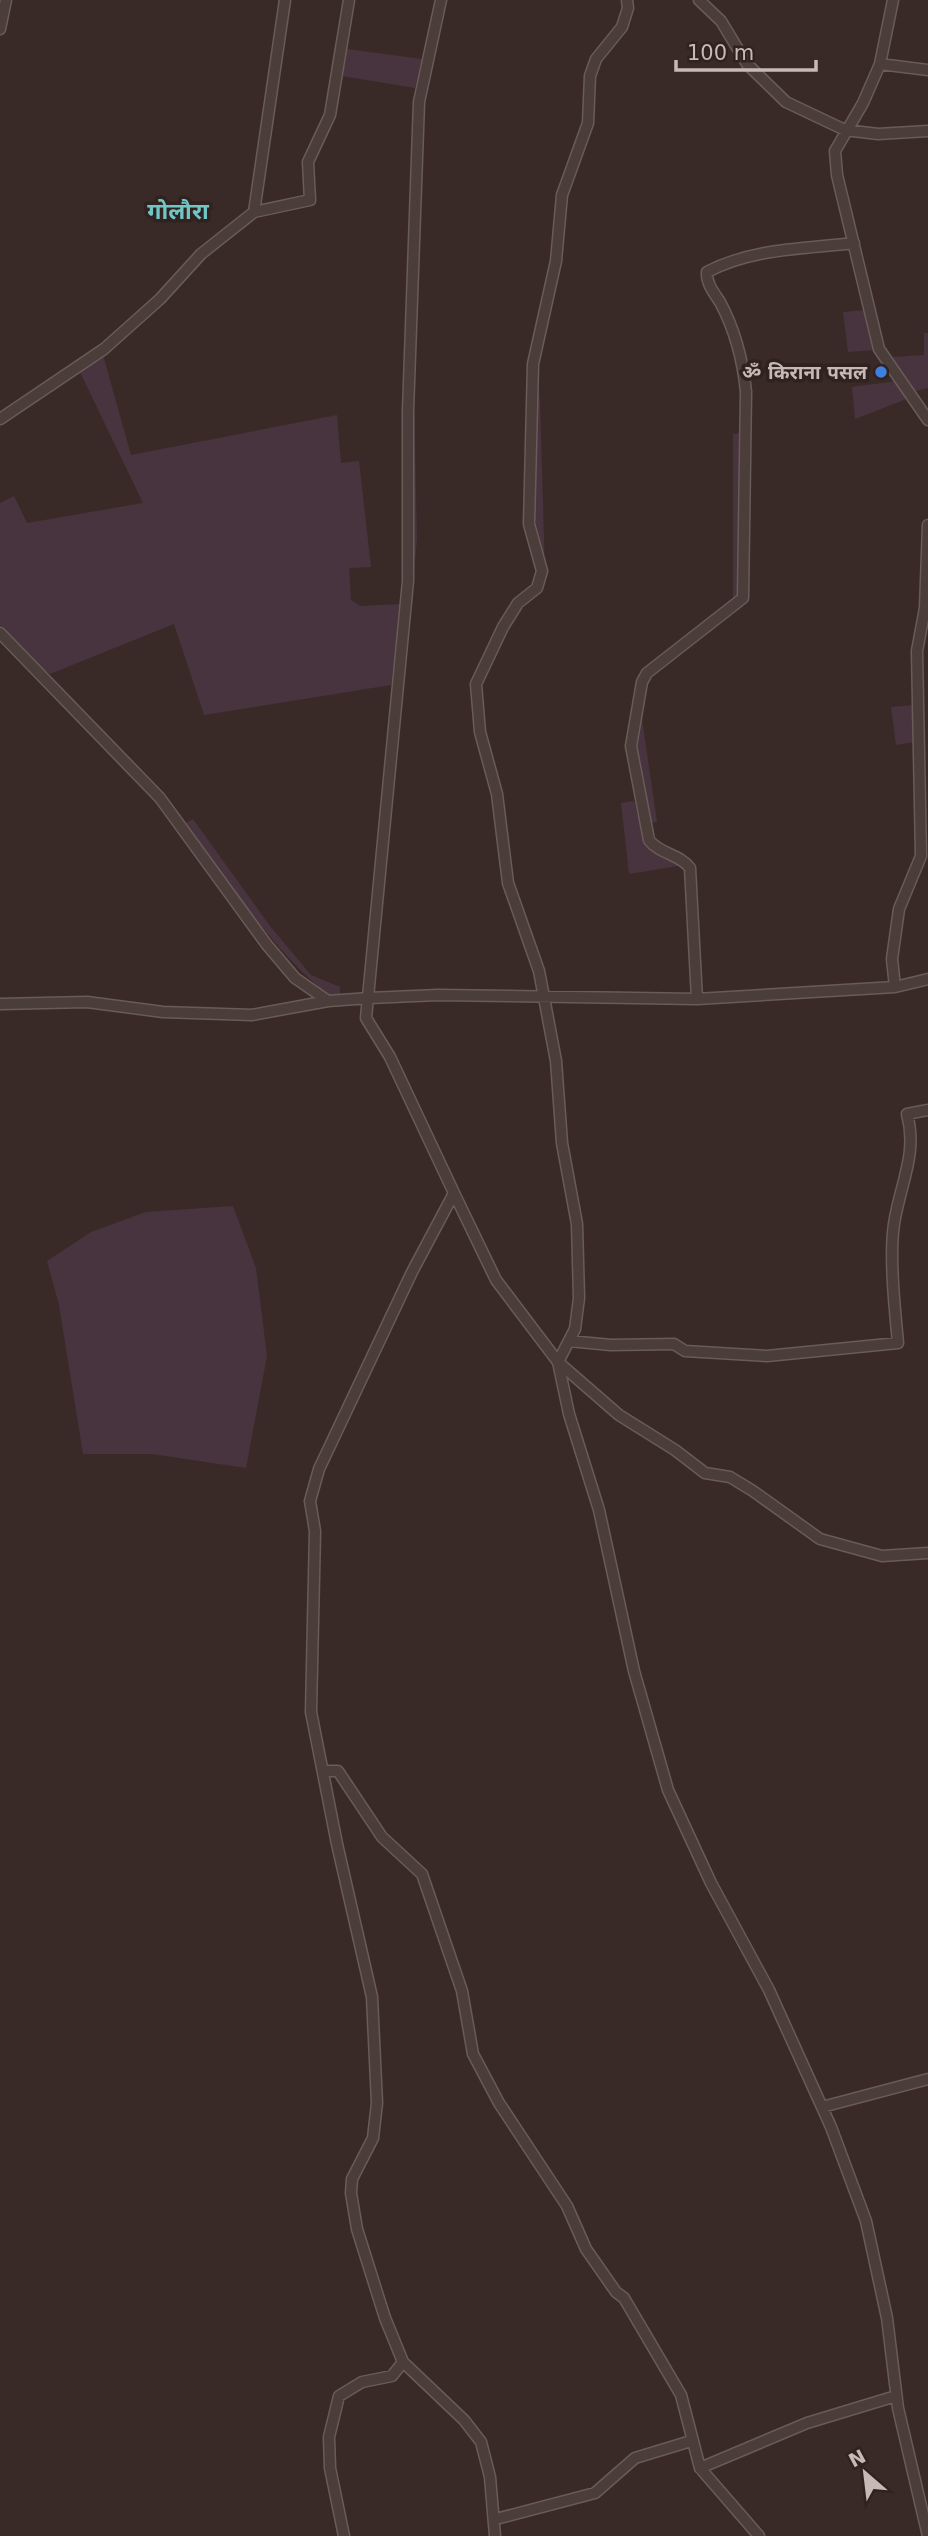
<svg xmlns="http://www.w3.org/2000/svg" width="928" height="2536" font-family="'DejaVu Sans','Noto Sans Devanagari',sans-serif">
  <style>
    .green { fill: #48343e }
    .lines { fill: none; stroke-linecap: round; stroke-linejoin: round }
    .minor-casing { stroke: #695b58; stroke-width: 13 }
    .minor { stroke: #4b3d3a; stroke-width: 10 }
    .shop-dot { fill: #3f7fe0; stroke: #30221f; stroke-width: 2.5 }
    .labels { text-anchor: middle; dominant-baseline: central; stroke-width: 7; stroke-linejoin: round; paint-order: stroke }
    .poi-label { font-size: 19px; font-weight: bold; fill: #c6b9b6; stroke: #30221f; text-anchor: end }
    .quarter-label { font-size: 23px; font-weight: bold; fill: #70c5c7; stroke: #30221f }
  </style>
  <rect width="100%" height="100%" fill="#3a2a27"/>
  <!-- green -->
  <path class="green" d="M347,49L422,59L415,88L342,76Z
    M866,310L874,350L848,352L843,312Z
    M924,333H928V388L916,391L892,357L924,355Z
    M103,355L131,455L337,415L341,463L359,461L371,567L349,568L351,600L360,606L401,604L391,685L204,715L174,624L50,674L25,656L0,629V503L14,496L27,523L143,503L79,370Z
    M537,373L540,401L545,574L535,518Z
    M897,381L909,398L855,419L852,387Z
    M414,401L417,539L394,792L413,538L411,421Z
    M740,433V592L733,601V434Z
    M640,705L657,822L651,823L634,745Z
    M915,705L914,742L896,745L891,707Z
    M634,801L644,841L684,865L629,874L621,803Z
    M193,819L270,926L311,975L340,987V996L331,997C271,950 231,882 184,824Z
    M233,1206L256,1268L267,1356L246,1468L152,1454H83L59,1305L47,1261L91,1232L146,1212Z"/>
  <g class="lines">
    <defs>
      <path id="minor" d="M441,0L419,102L408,411V581L366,1018L390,1057L454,1193L412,1272L319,1469L310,1501L315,1531L311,1712L337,1844L372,1997L377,2103L373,2138L352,2179L351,2193L357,2229L385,2318L403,2362L464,2420L481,2442L490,2477L495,2536
        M627,0L628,8L622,27L596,59L590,76L588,123L562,195L556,261L533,364L529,524L542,571L537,588L518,603L503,627L476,684L480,732L497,794L508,883L539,971L556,1061L562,1143L577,1224L579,1298L575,1329L558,1362L569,1414L599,1510L634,1671L668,1790L711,1883L769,1990L831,2127L866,2221L887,2318L898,2408L928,2536
        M699,0L721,21L747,64L786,102L845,130L878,134L928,131
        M893,0L880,64L863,103L835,151L837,175L879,349L928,420
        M0,29L6,0
        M880,64L928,70
        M254,212L285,0
        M0,419L104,349L160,299L201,254L254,212L310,200L308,162L330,115L349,0
        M0,633L160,798L267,945L295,978L328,1001
        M895,987L892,959L899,909L921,856L917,651L925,608L928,525
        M697,999L690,868C680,854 659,854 649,840L631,746L642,682L647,673L743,598L746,392C743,361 735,330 720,302C714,293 706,283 707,272C753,248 804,249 854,243
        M0,1004L87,1002L163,1012L252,1015L328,1001L369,998L438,995L697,999L895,987L928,979
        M454,1193L496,1280L558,1362L619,1415L675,1450L705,1473L730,1477L753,1491L820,1539L882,1556L928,1553
        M569,1341L611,1345L674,1344L685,1351L767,1356L898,1343C895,1311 889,1256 894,1224C900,1184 918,1154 907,1114L928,1110
        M323,1771H338L382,1837L422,1874L462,1991L473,2054L499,2103L567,2206L586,2249L616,2292L624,2298L681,2395L700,2468L759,2536
        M822,2107L928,2079
        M700,2468L807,2423L896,2396
        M496,2519L595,2493L635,2458L691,2441
        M344,2536L330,2468L329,2437L339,2396L362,2382L392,2376L403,2362"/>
    </defs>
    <!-- minor casing -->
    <use href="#minor" class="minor-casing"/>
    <!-- minor -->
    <use href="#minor" class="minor"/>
  </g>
  <!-- markers -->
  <circle class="shop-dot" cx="881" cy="372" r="7"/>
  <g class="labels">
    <!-- poi labels -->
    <g class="poi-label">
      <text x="867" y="372">ॐ किराना पसल</text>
    </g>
    <!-- quarter labels -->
    <g class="quarter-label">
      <text x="178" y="211">गोलौरा</text>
    </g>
  </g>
  <!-- north arrow -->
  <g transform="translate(865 2473) rotate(332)" stroke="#30221f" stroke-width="5" paint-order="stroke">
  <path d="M0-5L12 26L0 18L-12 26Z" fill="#c6b9b6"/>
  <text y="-10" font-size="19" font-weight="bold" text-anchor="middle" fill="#c6b9b6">N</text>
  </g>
  <!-- scale -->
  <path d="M676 60v10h140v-10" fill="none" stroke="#c6b9b6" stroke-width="3.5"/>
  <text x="687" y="60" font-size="21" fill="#c6b9b6" stroke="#30221f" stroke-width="5" paint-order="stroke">100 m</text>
</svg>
